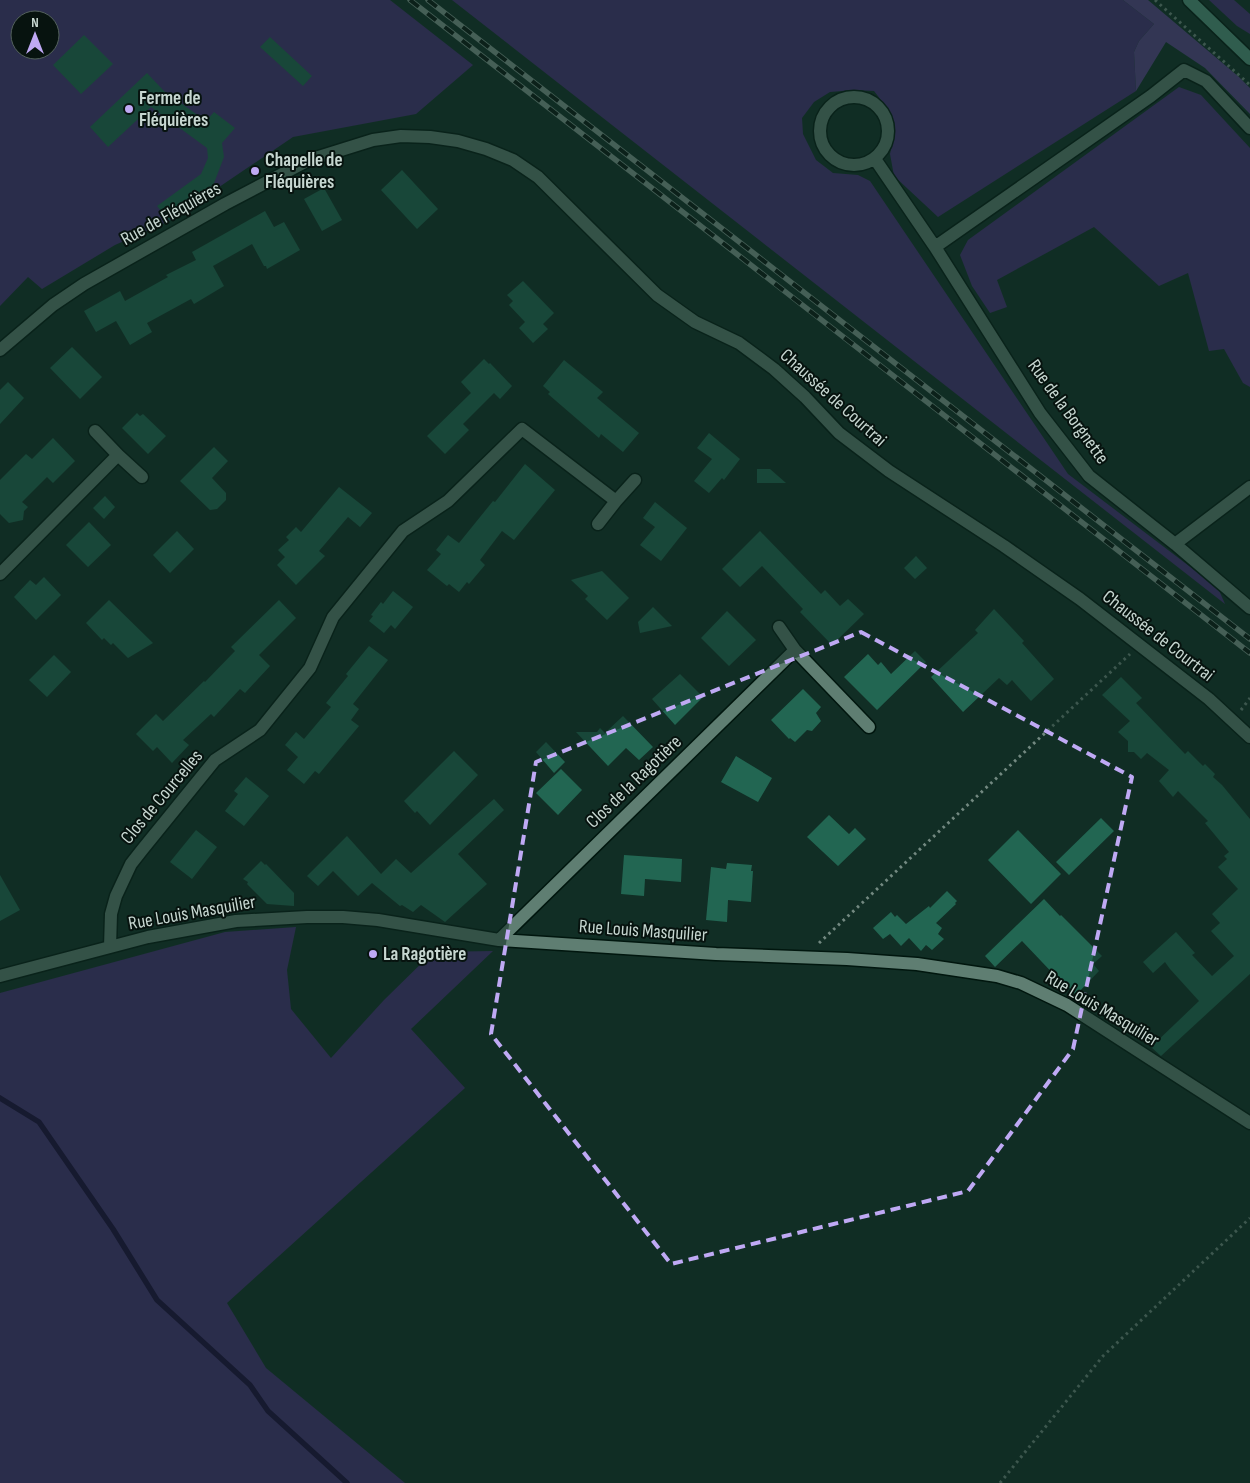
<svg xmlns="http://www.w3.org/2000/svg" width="1250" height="1483" font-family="'Sofia Sans Condensed',sans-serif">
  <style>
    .green { fill: #4a2d7a; fill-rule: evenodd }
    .forest { fill: #5d418f }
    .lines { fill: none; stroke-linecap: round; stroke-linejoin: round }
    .stream { stroke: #1e033d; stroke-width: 5.5 }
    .building { fill: #226652 }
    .minor-casing { stroke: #00160e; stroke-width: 15 }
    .major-casing { stroke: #00160e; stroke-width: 15 }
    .path { stroke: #738981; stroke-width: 3; stroke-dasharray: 2.5 4; stroke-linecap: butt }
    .minor { stroke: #5f7e72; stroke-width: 12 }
    .major { stroke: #579782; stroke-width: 12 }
    .rail-casing { stroke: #869b93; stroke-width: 5.5 }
    .rail { stroke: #07130f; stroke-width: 4; stroke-dasharray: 11; stroke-linecap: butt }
    .marked { fill: none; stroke: #bfa9f4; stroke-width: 4; stroke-dasharray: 10 6; stroke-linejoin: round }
    .poi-dot { fill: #bfa9f4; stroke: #07130f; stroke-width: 2 }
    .labels { text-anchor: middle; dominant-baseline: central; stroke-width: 4; stroke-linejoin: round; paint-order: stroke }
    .poi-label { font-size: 19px; font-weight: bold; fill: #c6d6d0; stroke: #07130f; text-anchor: start }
    .street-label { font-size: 19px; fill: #c6d6d0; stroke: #07130f }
  </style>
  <rect width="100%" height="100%" fill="#112e25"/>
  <!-- green -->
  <path class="green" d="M0,0H390L473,65L416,114L293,137L169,221L115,245L42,289L28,277L0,306ZM20,20H50V50H20Z
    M452,0H1123L1154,24L1139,41L1134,52L1136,91L938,217L894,176L890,154L894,135L891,113L874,91L854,90L830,92L814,102L802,118L803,134L816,160L833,173L858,175L870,181L1068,474L1218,588L1225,604Z
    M1209,0H1234L1250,14V34L1237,26Z
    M1179,87L1201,95L1250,148V387L1243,383L1224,349L1209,351L1188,273L1159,286L1094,227L997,280L1007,307L990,313L972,286L960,255L968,240Z
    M296,927L287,970L291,1009L331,1058L384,1000L433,952L493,951L411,1029L465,1088L227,1303L266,1368L405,1483H0V993L225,932Z"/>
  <!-- forest -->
  <path class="forest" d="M1123,0H1148L1239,77L1250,88V114L1205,68L1166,42L1136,91L1134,52L1139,41L1154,24Z"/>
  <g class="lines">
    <!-- stream -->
    <path class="stream" d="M0,1098L39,1122L113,1229L157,1300L250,1385L268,1411L347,1483"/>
  </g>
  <!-- building -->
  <path class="building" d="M84,35L113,64L81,94L53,65Z
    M270,37L312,76L303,86L260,47Z
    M147,73L164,91L206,121L214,112L235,128L222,143L224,157L211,191L169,220L157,206L201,174L208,158L207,148L151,107L108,147L90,127Z
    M402,170L438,209L417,229L381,190Z
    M324,188L342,220L322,231L304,199Z
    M265,211L274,227L284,222L300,250L267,269L266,266H264L252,244L213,266L224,286L194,304L191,299L147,323L152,332L130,345L116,321L96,332L84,311L120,291L125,301L168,277L166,275L196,260L192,252Z
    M523,281L554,313L543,324L548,329L533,343L519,328L525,322L509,305L513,301L507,295Z
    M72,347L102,377L80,399L50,368Z
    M484,359L489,364L490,363L512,386L500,399L494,393L463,424L469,430L445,454L427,436L471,393L461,382Z
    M564,360L603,392L597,398L639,433L623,452L601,434L599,438L548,394L550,392L543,386Z
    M8,382L24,398L0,424V390Z
    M137,413L140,416L143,414L166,436L148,454L122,428Z
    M709,433L740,459L724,480L722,478L709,493L694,481L712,459L697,448Z
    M53,438L75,461L53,483L47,477L22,502L28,507L24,511L23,520L9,523L0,514V480L26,454L32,459Z
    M214,447L228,461L212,478L226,493V500L217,509L210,510L180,481Z
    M525,464L555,490L514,540L502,531L480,560L485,565L469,584L467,582L459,592L449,584L447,586L427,570L441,554L436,550L448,535L459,543L493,501L495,502Z
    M757,469H770L786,483H757Z
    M339,487L372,513L360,527L348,517L319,551L325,556L296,585L277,565L285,557L278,550L289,540L286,537L296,527L301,532Z
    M105,496L115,507L104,519L93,508Z
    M655,502L687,528L661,561L640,545L655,527L643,518Z
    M89,522L111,545L88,567L66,545Z
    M177,531L194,549L170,573L153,555Z
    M760,531L821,594L825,590L840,606L848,599L864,614L832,645L800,612L803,609L762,566L740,587L722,569Z
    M916,556L927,568L915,579L904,568Z
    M602,571L629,598L607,620L585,599L588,596L571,580Z
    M44,577L61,595L36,620L14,597L30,580L36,585Z
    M393,591L413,607L395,629L391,625L384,633L369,621L373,616L371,615L381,602L383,604Z
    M109,600L153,643L128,658L113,643L111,645L104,638L102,640L86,623Z
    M279,600L296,618L259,655L270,666L245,693L240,689L214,717L211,714L183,740L189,745L172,763L157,747L153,751L136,734L156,714L163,721L204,681L205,682L235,651L231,647Z
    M653,607L672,626L640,633L638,622Z
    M994,609L1024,641L1022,643L1054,679L1031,701L1012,680L1007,685L999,678L963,712L931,677L978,633L975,630Z
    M727,611L756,640L729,666L701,638Z
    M369,646L388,660L353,704L359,709L351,720L359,726L319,774L315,771L304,784L287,770L298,757L285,745L296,732L304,739L331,707L326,703L348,676L346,674Z
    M915,651L926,662L877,710L844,677L868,654L878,665L881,662L891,674Z
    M54,655L71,672L47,697L29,680Z
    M680,674L703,697L675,725L652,699Z
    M1121,677L1142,698L1136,703L1185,754L1188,751L1203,766L1205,764L1215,774L1213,777L1222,785L1250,819V974L1161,1056L1151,1047L1199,1001L1170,969L1165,962L1153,973L1143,962L1176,932L1195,953L1192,955L1212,976L1234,956L1211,931L1220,923L1212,914L1238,889L1218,867L1227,859L1224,856L1229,852L1205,823L1208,821L1178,791L1173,797L1159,781L1169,770L1147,753L1141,759L1134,752H1128V741L1118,732L1130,721L1102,695Z
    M803,689L821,707L816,713L821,721L812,731L807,730L795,742L790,738L789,739L771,720Z
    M623,716L653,747L639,760L626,748L608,766L576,732H597L600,728L605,733Z
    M546,742L565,762L554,773L536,752Z
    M454,751L478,775L430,825L417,811L415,813L404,801Z
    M736,756L772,778L758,802L721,782Z
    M561,769L582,790L558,815L536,793Z
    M246,777L269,796L244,826L225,811L238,794L234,791Z
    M494,799L504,810L458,854L487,884L445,922L421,905L413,912L402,905L400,906L372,883L358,896L333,871L318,886L307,876L347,836L381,874L396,859L411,873Z
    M829,815L849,834L855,828L866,839L838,866L807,837Z
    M1101,818L1114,831L1069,875L1056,862Z
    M196,830L217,847L192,879L170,862Z
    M1018,830L1061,874L1031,904L988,860Z
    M624,855L682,859L681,882L645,879L644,896L621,894Z
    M261,861L265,865L266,864L294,893V906L267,904L247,884L248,882L243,879Z
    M727,863L752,865L751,871H753L751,902L728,900L727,922L706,920L711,867L726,869Z
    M0,875L20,910L0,921Z
    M947,891L957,901L955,903L956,904L936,923L942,928L938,934L944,939L932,950L926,945L921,951L909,938L901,946L890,934L883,939L873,928L891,912L895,917L897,915L906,924L929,906L930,908Z
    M1044,899L1060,916L1061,915L1102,956L1093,964L1099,971L1076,995L1063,981L1061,982L1022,941L995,967L985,956Z"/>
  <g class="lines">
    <defs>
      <path id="minor" d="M820 131a34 34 0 1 1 68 0a34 34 0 1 1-68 0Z
        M875,159L935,247L1040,413L1089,476L1175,544L1250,608
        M935,247L1151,96L1184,70L1206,81L1250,128
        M0,350L53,305L84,284L225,204L309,160L373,140L401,136L430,137L458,141L486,149L513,160L538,177L657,295L695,322L739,343L774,369L805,397L839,433L889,471L1004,546L1080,599L1209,699L1250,737
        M118,455L142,477
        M598,524L616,501
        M1175,544L1250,487
        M0,574L118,455L95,431
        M779,627L795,650L869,727
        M499,940L795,650
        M110,947L111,914L116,896L131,864L142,850L215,760L260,730L310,668L333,617L403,531L448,501L522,429L616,501L635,480
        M0,976L148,937L236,921L307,917H343L378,920L499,940L716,954L847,959L917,964L997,976L1021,983L1067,1005L1250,1123"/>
      <path id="major" d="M1189,0L1250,59"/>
    </defs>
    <!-- minor casing -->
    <use href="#minor" class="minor-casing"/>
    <!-- major casing -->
    <use href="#major" class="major-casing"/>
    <!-- path -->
    <path class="path" d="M1155,0L1250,85
      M1241,710L1250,698
      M819,943L1130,654
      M1000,1483L1103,1356L1250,1218"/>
    <!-- minor -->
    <use href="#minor" class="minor"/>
    <!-- major -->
    <use href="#major" class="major"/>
    <defs>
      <path id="rail" d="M410,0L1250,653
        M428,0L1250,639"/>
    </defs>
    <!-- rail casing -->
    <use href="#rail" class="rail-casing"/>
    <!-- rail -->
    <use href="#rail" class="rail"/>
  </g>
  <!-- marked area -->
  <path d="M0 0H1250V1483H0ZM861,632L1132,777L1073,1049L968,1191L671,1264L491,1034L536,762Z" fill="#112e25" fill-opacity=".55" fill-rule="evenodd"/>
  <path class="marked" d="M861,632L1132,777L1073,1049L968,1191L671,1264L491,1034L536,762Z"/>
  <!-- markers -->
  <g class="poi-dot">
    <circle cx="129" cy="109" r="5"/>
    <circle cx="255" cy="171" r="5"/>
    <circle cx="373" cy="954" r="5"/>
  </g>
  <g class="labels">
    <!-- poi labels -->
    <g class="poi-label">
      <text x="139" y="98">Ferme de<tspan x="139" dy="22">Fléquières</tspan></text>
      <text x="265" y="160">Chapelle de<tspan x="265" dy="22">Fléquières</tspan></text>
      <text x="383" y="954">La Ragotière</text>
    </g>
    <!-- street labels -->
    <g class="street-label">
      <text transform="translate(171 214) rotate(-29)">Rue de Fléquières</text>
      <text transform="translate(833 398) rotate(42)">Chaussée de Courtrai</text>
      <text transform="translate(1068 412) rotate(54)">Rue de la Borgnette</text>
      <text transform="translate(1158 636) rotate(38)">Chaussée de Courtrai</text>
      <text transform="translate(634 782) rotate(-44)">Clos de la Ragotière</text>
      <text transform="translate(162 797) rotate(-50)">Clos de Courcelles</text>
      <text transform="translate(192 913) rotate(-10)">Rue Louis Masquilier</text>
      <text transform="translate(643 931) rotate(4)">Rue Louis Masquilier</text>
      <text transform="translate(1102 1009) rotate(31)">Rue Louis Masquilier</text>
    </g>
  </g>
  <!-- north arrow -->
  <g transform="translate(35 35)"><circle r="24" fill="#07130f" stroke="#53615c"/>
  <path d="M0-4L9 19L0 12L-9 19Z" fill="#bfa9f4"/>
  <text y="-8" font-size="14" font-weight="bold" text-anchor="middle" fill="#c6d6d0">N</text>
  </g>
</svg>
